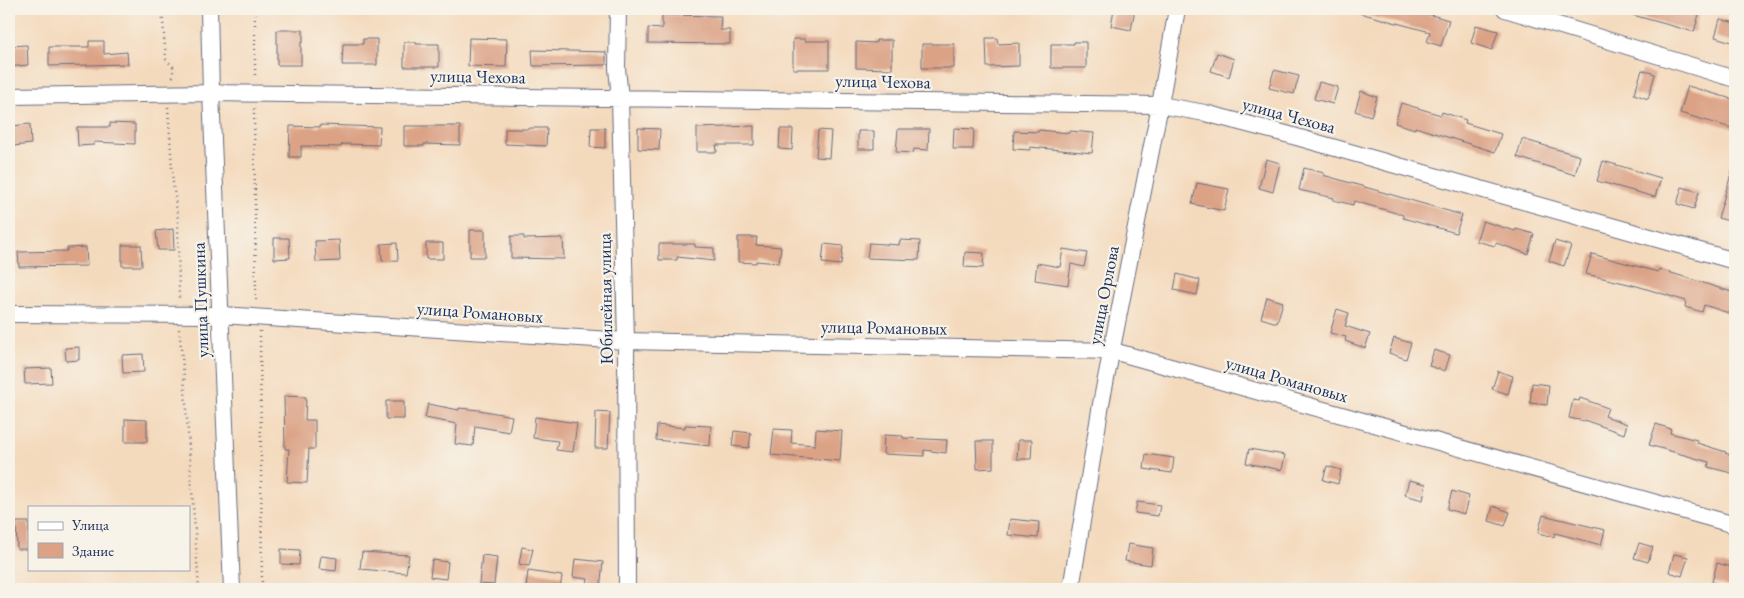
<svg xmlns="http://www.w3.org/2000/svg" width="1744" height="598" font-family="'EB Garamond',serif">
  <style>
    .building { fill: #dba285 }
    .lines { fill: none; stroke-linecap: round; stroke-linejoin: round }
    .minor-casing { stroke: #676b7f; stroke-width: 18 }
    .path { stroke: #676b7f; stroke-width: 2.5; stroke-dasharray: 1 4; stroke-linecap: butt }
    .minor { stroke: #fff; stroke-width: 16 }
    .labels { text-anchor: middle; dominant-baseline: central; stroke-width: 4.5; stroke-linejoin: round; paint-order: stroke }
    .street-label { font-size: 18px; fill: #1b2f5e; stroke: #f7f3e8 }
  </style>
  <rect width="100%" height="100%" fill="#f7f3e8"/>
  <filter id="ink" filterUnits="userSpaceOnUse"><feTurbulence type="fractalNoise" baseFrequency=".02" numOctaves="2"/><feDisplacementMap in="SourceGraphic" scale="10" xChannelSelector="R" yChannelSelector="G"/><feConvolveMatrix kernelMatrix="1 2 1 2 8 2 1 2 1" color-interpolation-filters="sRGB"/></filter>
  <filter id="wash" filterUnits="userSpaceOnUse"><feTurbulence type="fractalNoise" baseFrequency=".0096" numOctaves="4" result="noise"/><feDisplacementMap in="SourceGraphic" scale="20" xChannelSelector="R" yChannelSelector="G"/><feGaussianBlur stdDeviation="1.12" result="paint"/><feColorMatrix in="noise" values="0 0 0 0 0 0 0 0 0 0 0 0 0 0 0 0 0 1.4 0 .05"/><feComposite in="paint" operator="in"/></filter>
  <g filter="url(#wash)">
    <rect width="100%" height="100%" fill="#f4dabd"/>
    <g id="blocks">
      <!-- building -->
      <path class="building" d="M1114,9H1135L1131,30L1111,26Z
        M1356,9H1417V11L1449,20L1441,46L1427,42L1430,32L1356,12Z
        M1623,9H1690L1700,11L1694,32L1622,12Z
        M662,15L721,16L720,30H730V44L648,43V28L662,29Z
        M1720,19L1735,23V43L1715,37Z
        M1476,25L1498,31L1492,50L1471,43Z
        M277,30H303V42H301V65H277Z
        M469,38L507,39L506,67L468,66Z
        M986,38H997L998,44L1019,43V66L987,67Z
        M363,39H377V65H342L343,44H363Z
        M793,39H805V41H829V69H793Z
        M876,40H892V69L856,68V42L876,43Z
        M89,41H104V54L127,52L128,64L49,66V47H89Z
        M404,42H416V44H439V67H404Z
        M1074,42H1086V68H1051V44H1074Z
        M922,44H954V68H922Z
        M27,45L28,65L9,67V46Z
        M532,50L606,52V65L533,66Z
        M1217,53L1234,59L1229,77L1211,71Z
        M1274,70L1299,76L1294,94L1269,88Z
        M1642,70L1655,74L1648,99L1634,94Z
        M1319,82L1338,87L1333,104L1314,99Z
        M1688,86L1735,100V129L1680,113Z
        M1361,91L1377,97L1371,116L1355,111Z
        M1401,103L1441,115L1442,112L1466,120L1465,123L1501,134L1495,152L1415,127V129L1395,123Z
        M110,123L135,124V144L94,142V145L78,146L77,127H110Z
        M30,124L31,144L13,146L12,126Z
        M320,125L380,127L379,145L342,144L341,147L301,146V157H289L290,126L320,127Z
        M404,126H460V145L424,144V146H404Z
        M754,126V145H716L717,152H697V128Z
        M529,128H547L546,146L505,144V129H529Z
        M591,128H605V148L590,147Z
        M638,128L660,129L659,150L638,149Z
        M954,128L974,129L973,149H953Z
        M780,129H793L792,150L779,149Z
        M898,129H929L928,150L914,149L913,153L896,152Z
        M818,130L831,131L829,158L816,157Z
        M1039,130L1069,133L1070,131L1094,133L1092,153L1030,147V150L1013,149L1014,131L1038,132Z
        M858,131H874V149H858Z
        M1522,139L1580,156L1575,175L1517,157Z
        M1266,159L1280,163L1273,192L1259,188Z
        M1603,161L1661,178L1655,197L1597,181Z
        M1304,168L1324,173L1323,175L1462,215L1456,233L1403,218V215L1354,201L1353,205L1333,200L1334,198L1299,190Z
        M1732,171H1735V211L1732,222L1718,218Z
        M1197,183L1229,189L1224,211L1192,204Z
        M1682,187L1699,192L1694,209L1677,204Z
        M1483,221L1515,231L1516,229L1534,234L1528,254L1496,243L1495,246L1476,241Z
        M173,229L174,250H158L156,231Z
        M470,230H485V257H470Z
        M511,236H524V239L563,238L564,259L511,258Z
        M738,237H757L756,245L781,247L779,263L756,261V263L738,262Z
        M274,238H289L290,258L274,259Z
        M339,240L340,261L316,262L315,241Z
        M900,240L920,241L919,260L867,258L869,243L899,245Z
        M1555,241L1571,246L1564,266L1549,261Z
        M397,243L398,260L382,261L381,244Z
        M426,243H443V259H426Z
        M659,244H695V247L714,248V261L677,257V260H659Z
        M824,244L843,246L841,265L822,263Z
        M122,245H141L142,266H122Z
        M86,247L87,266L19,267L18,252L67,251V248Z
        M1063,249L1087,253L1084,267L1071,264L1068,285L1035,280L1037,263L1060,267Z
        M965,252L984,253L983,268L964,267Z
        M1592,254L1658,272L1659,269L1735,293V315L1704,305L1702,312L1685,307L1686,301L1637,286L1586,274Z
        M1177,274L1200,280L1197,295L1174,290Z
        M1267,297L1283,302L1277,323L1261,318Z
        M1337,309L1349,313L1345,326L1370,334L1365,348L1345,341L1346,337L1330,333Z
        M1394,338L1411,343L1406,359L1389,353Z
        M79,347V360L66,361L65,348Z
        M1434,350L1450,355L1445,371L1429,366Z
        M143,354L144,372L123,373L122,355Z
        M51,368L52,383L25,384L24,369Z
        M1498,371L1513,376L1508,394L1492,389Z
        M1532,383L1549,385L1547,405L1530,403Z
        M284,396L306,397L305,420H315V449H309L307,483L287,482L289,449H285Z
        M1580,398L1608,408L1605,416L1627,424L1624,434L1584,420V421L1569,418L1573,400L1579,401Z
        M386,401H404V419H386Z
        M428,404L459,410V408L479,410L512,416L509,432L475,426L473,446L455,444L457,424L425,418Z
        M596,412L610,413L608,448H595Z
        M535,417L577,423L573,452L556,450L558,441L533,438Z
        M125,419L147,420V442H125Z
        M1656,424L1671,429L1670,433L1697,440V443L1726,452L1725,453L1735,456V474L1708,467L1709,462L1649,445Z
        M657,425L685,428V425L711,426L710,446L656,440Z
        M774,429L792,430L791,443L815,445L816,429L842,431L840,461L771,455Z
        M734,431L751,433L749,448L732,446Z
        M884,435L903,436V438L947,440L946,453L924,450V456L883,454Z
        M1018,440H1032L1031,459H1017Z
        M976,441H993V468L977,469Z
        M1249,449L1285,455L1282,470L1246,463Z
        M1146,454L1174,458L1172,473L1144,469Z
        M1327,466L1341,470L1338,484L1323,480Z
        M1409,480L1426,484L1423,500L1405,495Z
        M1452,491L1469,496L1464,514L1447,509Z
        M1137,502L1160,505L1158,516L1135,513Z
        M1493,506L1510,512L1505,526L1489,521Z
        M1543,515L1605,530L1601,545L1555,533L1554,537L1538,533Z
        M1010,519L1039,522L1038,538L1008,535Z
        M16,522H29V549H17Z
        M1639,543L1653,547L1648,562L1634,558Z
        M1128,544L1153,548L1151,565L1125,561Z
        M522,547L533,549L529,566L519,564Z
        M281,549L300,550L299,565L281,564Z
        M362,552L409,555L406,573L360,569Z
        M1674,554L1688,557L1682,576L1669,572Z
        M482,555L497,557L494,585L479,584Z
        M321,556L337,558L336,571L319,569Z
        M575,559L603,562L600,589H586L588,579L573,577Z
        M432,560L448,562L446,579L430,577Z
        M1717,563L1735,568L1730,587L1712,582Z
        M528,571L562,576L560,589L526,588Z"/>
    </g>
  </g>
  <g filter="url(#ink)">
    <use href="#blocks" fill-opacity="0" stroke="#676b7f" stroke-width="1"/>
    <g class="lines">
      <defs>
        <path id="minor" d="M209,9L211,93L232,589
          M618,9L617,68L620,98L626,341L627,589
          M1505,9L1735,79
          M9,96L211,93L1160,105L1205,113L1286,134L1735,261
          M9,314L221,315L626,341L1113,351L1735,525
          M1071,589L1101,404L1160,105L1177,9"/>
      </defs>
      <!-- minor casing -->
      <use href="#minor" class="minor-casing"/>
      <!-- path -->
      <path class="path" d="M162,9L166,59L173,67V80
        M255,9V78
        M168,107L173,183L178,220L179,301
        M254,109L256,303
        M179,329L184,376L199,589
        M260,331L262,589"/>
      <!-- minor -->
      <use href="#minor" class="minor"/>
    </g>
  </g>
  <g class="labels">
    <!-- street labels -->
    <g class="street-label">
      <text transform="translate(478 76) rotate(1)">улица Чехова</text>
      <text transform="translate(883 81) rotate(1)">улица Чехова</text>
      <text transform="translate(1289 115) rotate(15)">улица Чехова</text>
      <text transform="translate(1103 295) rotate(-79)">улица Орлова</text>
      <text transform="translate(605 299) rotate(-91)">Юбилейная улица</text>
      <text transform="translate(200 300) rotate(-92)">улица Пушкина</text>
      <text transform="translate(480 312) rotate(4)">улица Романовых</text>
      <text transform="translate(884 327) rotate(1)">улица Романовых</text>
      <text transform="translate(1287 379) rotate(16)">улица Романовых</text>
    </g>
  </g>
  <!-- margin -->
  <rect width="1744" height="598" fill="none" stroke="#f7f3e8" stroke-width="30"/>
  <!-- legend -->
  <rect x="28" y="506" width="162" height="65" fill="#f7f3e8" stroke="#9fa5b1"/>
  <rect x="38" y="522" width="25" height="8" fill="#ffffff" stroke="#9fa5b1"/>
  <text x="72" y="530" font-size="15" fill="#1b2f5e">Улица</text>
  <rect x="38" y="543" width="25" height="15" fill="#dba285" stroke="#9fa5b1"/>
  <text x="72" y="556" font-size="15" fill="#1b2f5e">Здание</text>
</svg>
